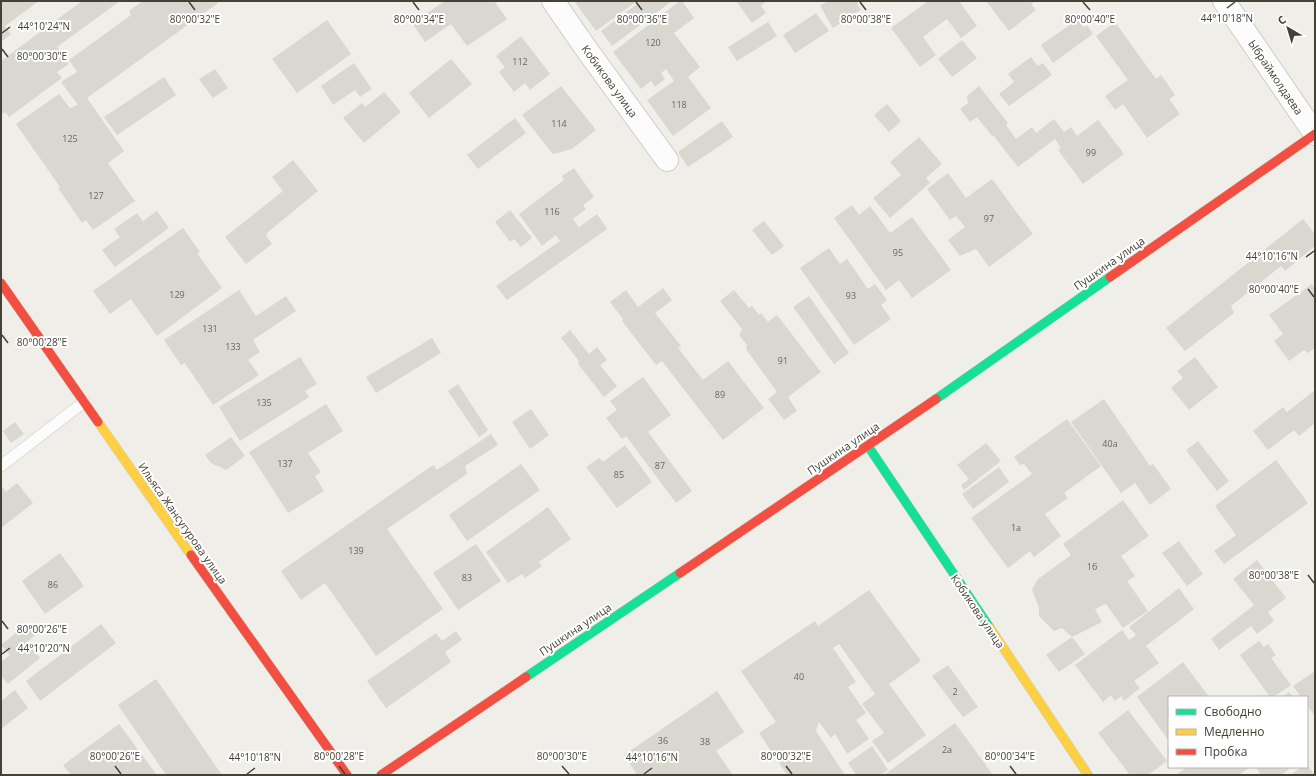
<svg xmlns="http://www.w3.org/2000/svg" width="1316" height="776" font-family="'Open Sans',sans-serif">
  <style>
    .building { fill: #d9d7d0 }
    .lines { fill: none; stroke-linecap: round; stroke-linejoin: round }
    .lane-casing { stroke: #cdccc6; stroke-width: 12 }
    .street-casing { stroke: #cdccc6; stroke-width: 24 }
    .fast-casing { stroke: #cfcfc1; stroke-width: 10 }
    .slow-casing { stroke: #cfcfc1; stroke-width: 10 }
    .jam-casing { stroke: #cfcfc1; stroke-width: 10 }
    .lane { stroke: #fdfcfc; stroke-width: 11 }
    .street { stroke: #fdfcfc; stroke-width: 22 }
    .fast { stroke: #16e098; stroke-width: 9 }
    .slow { stroke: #ffcf43; stroke-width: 9 }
    .jam { stroke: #f24e42; stroke-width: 9 }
    .ticks { fill: none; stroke: #444235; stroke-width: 1.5 }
    .labels { text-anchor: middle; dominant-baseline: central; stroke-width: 4; stroke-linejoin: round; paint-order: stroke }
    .number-label { font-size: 9px; fill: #6a685c }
    .street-label { font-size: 11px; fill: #444235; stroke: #fff }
    .ticks-label { font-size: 10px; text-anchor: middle; fill: #444235; stroke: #fff; stroke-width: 4; stroke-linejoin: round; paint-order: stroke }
  </style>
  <rect width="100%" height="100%" fill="#efeee8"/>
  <!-- building -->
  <path class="building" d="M1,1H39L5,26L11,34L1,42Z
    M82,1H120L57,47L69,64L57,72L62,78L9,117L5,112L1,115V61Z
    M143,1H217L218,3L87,98L124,151L108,163L135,201L93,230L86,220L82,223L58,188L60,187L16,124L59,94L70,108L78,105L61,82L77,72L69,60L131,15L129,11Z
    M445,1H494L507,19L467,46L451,24L425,42L412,23Z
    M574,1H637L596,31Z
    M641,1H672L612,46L601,31Z
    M680,1H682L694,18L674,33L700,67L688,77L711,108L673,136L647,100L674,81L666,69L661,73L665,79L655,87L651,81L641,89L613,52Z
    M736,1H763L765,3L761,6L766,13L752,23Z
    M828,1H860L857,3L861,10L833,28L820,6Z
    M928,1H959L977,26L961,38L947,19L923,37L936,55L920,67L891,28Z
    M986,1H1035L1031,4L1036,10L1009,31Z
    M816,13L829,31L795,53L783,35Z
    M1078,19L1084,28L1087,25L1093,34L1053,63L1041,45Z
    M327,20L351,54L297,93L272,59Z
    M768,22L777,36L737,61L728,47Z
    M1115,22L1156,79L1161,75L1175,95L1169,99L1180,114L1147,138L1123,104L1115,110L1105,96L1128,80L1096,36Z
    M521,36L550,74L530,90L525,83L514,92L499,72L505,67L496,56Z
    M962,40L977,58L952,77L938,59Z
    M1031,57L1038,66L1043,63L1052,75L1009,106L999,94L1014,82L1008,74Z
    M451,59L472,84L429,118L409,93Z
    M354,63L372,89L360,97L355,90L333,105L321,86Z
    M215,69L228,88L213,98L199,79Z
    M164,77L176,95L117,135L104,117Z
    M561,86L596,130L572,149L553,154L522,115Z
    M979,86L1008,123L1006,125L1016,139L1032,127L1036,133L1054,119L1064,132L1071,127L1077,136L1098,120L1124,154L1083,184L1058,150L1061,148L1055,139L1018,167L993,135L992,136L977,117L970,122L960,109L968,103L967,96Z
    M384,92L401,112L364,143L343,118L362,103L365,107Z
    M887,104L901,121L889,132L874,115Z
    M515,118L526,133L478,169L467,155Z
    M722,121L733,137L688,167L678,152Z
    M919,137L942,164L926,178L930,183L890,218L873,198L901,175L890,162Z
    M293,160L318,191L268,232L266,236L272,244L246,264L225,237L283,191L272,177Z
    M574,168L594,197L583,205L586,209L573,219L579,227L597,214L607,229L507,300L496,286L560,241L556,235L542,246L519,214L564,180L562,176Z
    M948,173L966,198L992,179L1033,234L989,267L976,249L960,256L948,240L965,227L956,216L950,220L927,189Z
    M852,205L859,215L870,206L890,233L912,217L951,270L912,298L899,280L886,290L834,218Z
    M510,210L532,238L521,247L514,239L510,242L495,222Z
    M157,211L169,228L115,267L102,250L120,237L114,229L137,213L143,221Z
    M1303,219L1315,234V246L1285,271L1281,266L1231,306L1234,313L1185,351L1166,328Z
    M764,221L784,246L772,255L752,230Z
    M183,228L200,252L197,253L222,288L157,336L131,299L110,314L93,291Z
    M829,248L840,264L847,259L868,289L875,284L887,300L881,305L891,319L854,345L800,268Z
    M1312,284L1315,288V348L1308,353L1304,350L1289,361L1274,341L1283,334L1269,315Z
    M663,288L672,300L655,313L681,346L678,348L703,380L728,361L764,408L723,440L662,361L656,365L622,321L623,319L610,302L626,290L638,307Z
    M239,290L256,316L286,296L296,311L253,340L260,352L248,360L259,375L213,405L185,363L181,365L164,340Z
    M734,290L749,308L752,306L759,315L761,313L768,322L777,315L821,372L788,397L797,411L784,420L768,399L777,392L746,349L747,345L739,335L742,329L720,301Z
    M809,296L849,353L834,364L793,307Z
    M570,330L589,354L597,347L607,360L600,365L617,386L604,397L578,364L579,361L561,338Z
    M432,338L441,353L376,393L366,377Z
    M300,357L317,384L305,391L309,397L240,441L219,407Z
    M1195,357L1218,387L1189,410L1171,388L1183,378L1177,371Z
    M643,377L671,415L648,432L692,491L676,503L626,436L622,439L606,418L617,410L610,401Z
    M458,384L488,430L479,437L448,391Z
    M1314,391L1315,392V423L1299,436L1294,430L1268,450L1253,431L1283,407L1287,412Z
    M1104,399L1150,466L1153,464L1171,489L1150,505L1135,483L1121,493L1071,422Z
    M326,404L343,431L308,453L321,472L315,476L324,491L288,513L249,452Z
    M531,409L549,435L530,449L512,422Z
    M1067,419L1101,466L1064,493L1068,498L1045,514L1061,536L1034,557L1030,551L1008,568L971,518L1032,474L1024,464L1020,465L1014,457Z
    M15,422L24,434L11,443L3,431Z
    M491,434L498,445L465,466L467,474L387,529L443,609L376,656L325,583L301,600L281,571L433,465L437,470Z
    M231,437L245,456L226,470L211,463L205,455Z
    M1198,441L1229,481L1217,491L1186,450Z
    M986,443L1001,461L964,490L961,485L969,479L957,465Z
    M625,445L652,482L617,508L586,467L599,458L603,462Z
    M1276,460L1308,503L1224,564L1214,551L1236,535L1215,506Z
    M521,464L540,490L467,541L449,515Z
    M999,467L1009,482L973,509L962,494Z
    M17,483L33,503L1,528V485L6,492Z
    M1123,500L1149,536L1121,556L1135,576L1127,581L1148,611L1123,628L1106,604L1095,609L1102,622L1072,637L1062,628L1054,631L1039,616V608L1032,589L1038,579L1071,555L1063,544Z
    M548,507L571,539L539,562L542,566L525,578L522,574L508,583L486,552Z
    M1179,541L1203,574L1187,586L1162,553Z
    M476,544L501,581L458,610L433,573Z
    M60,553L84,586L45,614L22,581Z
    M1257,560L1286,598L1268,612L1274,621L1257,634L1251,626L1219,650L1211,639L1254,605L1233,579Z
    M1179,588L1194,609L1146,646L1159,663L1134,681L1140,688L1124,701L1121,696L1115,701L1111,695L1103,702L1075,665L1122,630L1129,640L1136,635L1129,627Z
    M869,590L921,661L889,684L926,735L888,763L872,741L884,733L862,704L875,694L839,644L833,648L856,682L848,687L866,713L856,720L869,739L847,754L835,734L831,738L819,722L816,731L845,775H787L759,733L776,722L741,671L815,621L818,626Z
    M27,624L36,634L27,642L40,658L8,684L1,676V662L10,655L1,645Z
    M101,624L116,643L40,701L26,681Z
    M456,631L462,640L445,652L451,662L386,708L367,681L436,633L442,641Z
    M1072,637L1085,654L1059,672L1046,655Z
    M1259,641L1264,647L1268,644L1276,655L1271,658L1291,685L1273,697H1270L1240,655Z
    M1183,662L1209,697H1169V741L1137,697Z
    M948,665L978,707L963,717L932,676Z
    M1315,671V716L1307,705V697H1301L1293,686Z
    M156,679L222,775H166L118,705Z
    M15,690L28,708L1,729V701Z
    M717,691L744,732L716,751L733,775H637L624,755Z
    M1289,692L1293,697H1282Z
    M1128,710L1167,761L1148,775H1130L1098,733Z
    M955,723L993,775H884Z
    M119,724L157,775H71L63,765Z
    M872,746L888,770L881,775H856L848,763Z
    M1307,765L1315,775H1291L1301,767H1307Z
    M1187,767H1250L1239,775H1176Z
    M1256,767H1292L1281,775H1261Z"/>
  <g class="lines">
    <defs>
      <path id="lane" d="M1,466L84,402"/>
      <path id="street" d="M553,1L587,50L667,160
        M1224,1L1315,134"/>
      <path id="fast" d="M936,399L1110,277
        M868,446L990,628
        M526,677L680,573"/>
      <path id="slow" d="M98,422L191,555
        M990,628L1088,775"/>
      <path id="jam" d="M1110,277L1315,134
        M1,283L98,422
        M191,555L347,775
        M680,573L936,399
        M381,775L526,677"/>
    </defs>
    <!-- lane casing -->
    <use href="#lane" class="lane-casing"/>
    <!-- street casing -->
    <use href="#street" class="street-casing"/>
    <!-- fast casing -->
    <use href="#fast" class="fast-casing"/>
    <!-- slow casing -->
    <use href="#slow" class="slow-casing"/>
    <!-- jam casing -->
    <use href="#jam" class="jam-casing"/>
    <!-- lane -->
    <use href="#lane" class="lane"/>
    <!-- street -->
    <use href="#street" class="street"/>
    <!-- fast -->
    <use href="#fast" class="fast"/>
    <!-- slow -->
    <use href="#slow" class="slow"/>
    <!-- jam -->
    <use href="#jam" class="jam"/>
  </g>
  <!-- ticks -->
  <path class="ticks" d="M189,2L195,10M413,2L419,10M636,2L642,10M860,2L866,10M1083,2L1090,10M1227,8L1235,2M2,33L10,27M2,49L8,57M1306,257L1314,251M1308,289L1314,297M2,335L8,343M1308,575L1314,583M2,621L8,629M2,654L10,648M115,766L121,774M339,766L345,774M562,766L569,774M786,766L792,774M1010,766L1016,774M247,774L255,768M644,774L652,768"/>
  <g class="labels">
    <!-- number labels -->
    <g class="number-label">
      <text x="653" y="42">120</text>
      <text x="520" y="61">112</text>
      <text x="679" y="104">118</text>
      <text x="559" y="123">114</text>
      <text x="70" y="138">125</text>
      <text x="1091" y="152">99</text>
      <text x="96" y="195">127</text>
      <text x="552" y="211">116</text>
      <text x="989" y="218">97</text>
      <text x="898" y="252">95</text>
      <text x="177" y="294">129</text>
      <text x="851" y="295">93</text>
      <text x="210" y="328">131</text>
      <text x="233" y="346">133</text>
      <text x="783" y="360">91</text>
      <text x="720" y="394">89</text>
      <text x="264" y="402">135</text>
      <text x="1110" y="443">40а</text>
      <text x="285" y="463">137</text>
      <text x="660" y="465">87</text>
      <text x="619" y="474">85</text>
      <text x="1016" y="527">1а</text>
      <text x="356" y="550">139</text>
      <text x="1092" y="566">1б</text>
      <text x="467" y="577">83</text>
      <text x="53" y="584">86</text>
      <text x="799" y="676">40</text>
      <text x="955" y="691">2</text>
      <text x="663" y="740">36</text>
      <text x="705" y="741">38</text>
      <text x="947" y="749">2а</text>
    </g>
    <!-- street labels -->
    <g class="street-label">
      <text transform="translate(1276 77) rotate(56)">Ыбраймолдаева</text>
      <text transform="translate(610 81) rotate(54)">Кобикова улица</text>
      <text transform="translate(1109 263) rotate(-35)">Пушкина улица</text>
      <text transform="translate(843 448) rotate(-34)">Пушкина улица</text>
      <text transform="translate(183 523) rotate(55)">Ильяса Жансугурова улица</text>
      <text transform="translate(978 611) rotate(56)">Кобикова улица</text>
      <text transform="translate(575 629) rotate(-34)">Пушкина улица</text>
    </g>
  </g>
  <g class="ticks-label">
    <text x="1227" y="22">44°10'18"N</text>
    <text x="195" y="23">80°00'32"E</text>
    <text x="642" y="23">80°00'36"E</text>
    <text x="419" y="23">80°00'34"E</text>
    <text x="866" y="23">80°00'38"E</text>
    <text x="1090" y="23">80°00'40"E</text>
    <text x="44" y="30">44°10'24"N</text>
    <text x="42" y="60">80°00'30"E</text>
    <text x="1272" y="260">44°10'16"N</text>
    <text x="1274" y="293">80°00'40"E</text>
    <text x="42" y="346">80°00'28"E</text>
    <text x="1274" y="579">80°00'38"E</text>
    <text x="42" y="633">80°00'26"E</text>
    <text x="44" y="652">44°10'20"N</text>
    <text x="115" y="760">80°00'26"E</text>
    <text x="339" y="760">80°00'28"E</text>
    <text x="562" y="760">80°00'30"E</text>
    <text x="786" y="760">80°00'32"E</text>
    <text x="1010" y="760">80°00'34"E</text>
    <text x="255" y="761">44°10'18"N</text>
    <text x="652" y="761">44°10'16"N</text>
  </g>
  <!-- border -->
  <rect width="1316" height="776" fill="none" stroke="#444235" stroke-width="4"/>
  <!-- legend -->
  <rect x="1168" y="696" width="140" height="72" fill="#ffffff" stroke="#b4b3ae"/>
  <rect x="1176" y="709" width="20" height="6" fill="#16e098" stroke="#b4b3ae"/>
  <text x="1204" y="716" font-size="12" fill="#444235">Свободно</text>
  <rect x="1176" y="729" width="20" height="6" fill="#ffcf43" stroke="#b4b3ae"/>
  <text x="1204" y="736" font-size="12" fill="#444235">Медленно</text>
  <rect x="1176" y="749" width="20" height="6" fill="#f24e42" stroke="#b4b3ae"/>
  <text x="1204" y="756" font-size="12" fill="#444235">Пробка</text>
  <!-- north arrow -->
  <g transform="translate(1288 28) rotate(322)" stroke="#ffffff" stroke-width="3" paint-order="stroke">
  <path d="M0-3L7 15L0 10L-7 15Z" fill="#444235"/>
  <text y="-6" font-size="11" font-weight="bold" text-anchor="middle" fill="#444235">С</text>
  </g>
</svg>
